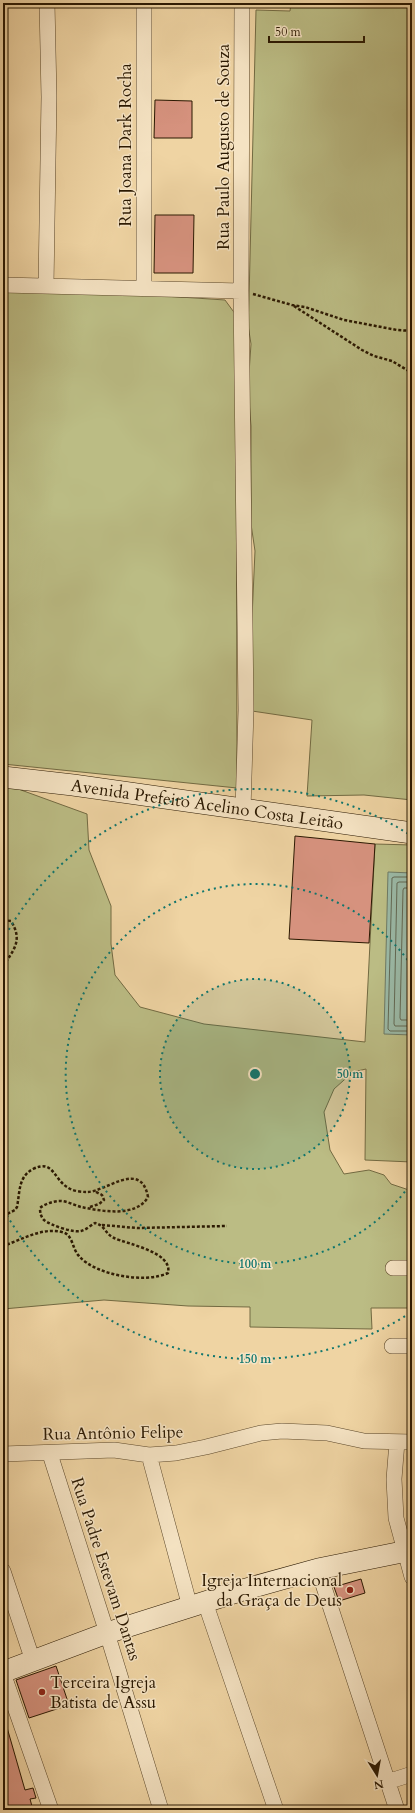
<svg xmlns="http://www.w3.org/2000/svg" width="415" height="1813" font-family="Cardo,serif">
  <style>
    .green { fill: #bbbc84; stroke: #726a42 }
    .water { fill: #9ab8a5; stroke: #6d7863 }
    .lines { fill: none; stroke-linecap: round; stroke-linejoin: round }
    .shore { stroke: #626853; stroke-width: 1 }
    .building { fill: #d6927e; stroke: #2a1801 }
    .street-casing { stroke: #5b472a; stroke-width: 16 }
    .secondary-casing { stroke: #2a1801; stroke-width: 22 }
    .path { stroke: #2a1801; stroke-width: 2.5; stroke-dasharray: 3 2; stroke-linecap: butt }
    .street { stroke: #f5e3c3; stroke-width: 15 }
    .secondary { stroke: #f5e3c3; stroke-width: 21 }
    .ring { fill: none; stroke: #0f766e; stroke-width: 2; stroke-dasharray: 2 4 }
    .poi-dot { fill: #8f2418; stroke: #f5e3c3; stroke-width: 1.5 }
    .labels { text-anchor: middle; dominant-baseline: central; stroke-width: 3; stroke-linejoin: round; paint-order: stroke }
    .street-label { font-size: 17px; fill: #2a1801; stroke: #f5e3c3 }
    .poi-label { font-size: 17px; fill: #2a1801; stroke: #f5e3c3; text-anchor: end }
    .centre { fill: #0f766e; stroke: #f5e3c3; stroke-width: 2 }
    .ring-label { font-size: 12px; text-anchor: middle; font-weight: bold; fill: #0f766e; stroke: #f5e3c3; stroke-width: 3; stroke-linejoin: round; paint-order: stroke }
  </style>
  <rect width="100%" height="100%" fill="#efd4a3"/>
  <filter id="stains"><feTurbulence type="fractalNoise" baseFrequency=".005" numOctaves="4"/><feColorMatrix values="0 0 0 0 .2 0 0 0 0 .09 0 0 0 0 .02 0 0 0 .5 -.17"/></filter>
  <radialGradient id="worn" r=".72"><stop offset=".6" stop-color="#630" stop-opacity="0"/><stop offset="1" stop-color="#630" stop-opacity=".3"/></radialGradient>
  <!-- green -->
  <path class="green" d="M291,3H412V800L364,795L307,796L312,720L252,711L251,640L255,551L251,524V426L248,388L251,344L248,325L249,300L256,10L290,11Z
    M3,291L104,292L225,300L236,315L237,788L3,764Z
    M3,780L21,790L87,814L89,850L111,906V944L115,975L140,1007L204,1024L365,1042L375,844L412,845V1162L365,1160L366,1069L353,1072L334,1089L324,1112L330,1150L344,1174L369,1170L384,1175L391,1184L412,1191V1308H371L372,1329L250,1327V1307L188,1306L104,1300L3,1309Z"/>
  <!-- water -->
  <path class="water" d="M388,872L412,873V1035L384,1034Z"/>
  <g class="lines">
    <!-- shore -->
    <path class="shore" d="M412,877H394L392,878L388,1029L390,1031H412
      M412,882H399L397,883L394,1024L395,1026H412
      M412,888H404L403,890L400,1018L401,1020H412"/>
  </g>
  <!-- building -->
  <path class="building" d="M155,100L192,101V138H154Z
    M155,215H194L193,273H154Z
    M295,836L375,844L369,943L289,939Z
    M361,1579L365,1593L339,1601L334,1587Z
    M56,1666L69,1705L29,1718L16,1680Z
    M6,1724L25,1790L33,1788L36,1798L30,1799L33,1810H3V1725Z"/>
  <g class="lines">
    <defs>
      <path id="street" d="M144,3V288
        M242,3L241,291L246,710L243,810
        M3,285L241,291
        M46,286L49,97L47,3
        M393,1268H412
        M392,1346H412
        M397,1442L394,1479L396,1518L412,1577
        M3,1454L114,1450L149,1455L176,1453L206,1447L261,1433L282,1431L327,1433L364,1441L412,1442
        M50,1454L107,1633L161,1810
        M149,1455L190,1607
        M318,1569L397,1810
        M3,1571L33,1661
        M205,1602L276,1810
        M3,1673L51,1810
        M387,1782L412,1774"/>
      <g id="secondary">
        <path id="s1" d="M3,777L73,785L412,833"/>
        <path d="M3,1672L107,1633L246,1589L318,1569L412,1550"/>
      </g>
    </defs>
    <!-- street casing -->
    <use href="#street" class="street-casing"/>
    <!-- secondary casing -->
    <use href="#secondary" class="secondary-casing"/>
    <!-- path -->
    <path class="path" d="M253,294L292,305L305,307L344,320L397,330L412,331
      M294,306L362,350L374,356L392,361L412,373
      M3,920L11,921C23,940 14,950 3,966
      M90,1207L99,1204L104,1200L102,1195L94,1191
      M3,1216L15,1210L17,1207C20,1192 18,1177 33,1169C53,1159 54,1179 67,1187C72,1191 81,1192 87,1192C106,1192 141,1159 148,1197C136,1218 101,1211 81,1207C74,1205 67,1201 60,1201C53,1201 45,1204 40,1208C40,1213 41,1217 44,1220C50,1225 73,1233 81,1231C86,1230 91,1225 95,1223C105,1225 105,1234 114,1238C127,1244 173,1252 168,1273C145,1284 95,1275 79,1256C72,1249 73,1234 62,1232C42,1227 21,1240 3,1246
      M102,1225L137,1228L227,1226"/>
    <!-- street -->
    <use href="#street" class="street"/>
    <!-- secondary -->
    <use href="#secondary" class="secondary"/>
  </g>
  <!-- distance rings -->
  <circle cx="255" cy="1074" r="95" fill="#0f766e" fill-opacity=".12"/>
  <g class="ring">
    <circle cx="255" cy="1074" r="95"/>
    <path d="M412 1182A190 190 0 1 1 412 966"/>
    <path d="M410 1313A285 285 0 0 1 3 1208M3 940A285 285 0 0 1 410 835"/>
  </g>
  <!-- markers -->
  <g class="poi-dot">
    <circle cx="350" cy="1590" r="4"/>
    <circle cx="42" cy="1692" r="4"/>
  </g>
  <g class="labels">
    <!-- street labels -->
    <g class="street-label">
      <text transform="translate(125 145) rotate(-90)">Rua Joana Dark Rocha</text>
      <text transform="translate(223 147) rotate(-90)">Rua Paulo Augusto de Souza</text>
      <text stroke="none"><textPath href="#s1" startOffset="206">Avenida Prefeito Acelino Costa Leitão</textPath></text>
      <text transform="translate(113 1433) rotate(-1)">Rua Antônio Felipe</text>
      <text transform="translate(106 1569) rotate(72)">Rua Padre Estevam Dantas</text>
    </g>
    <!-- poi labels -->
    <g class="poi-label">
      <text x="342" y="1580">Igreja Internacional<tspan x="342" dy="20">da Graça de Deus</tspan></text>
      <text x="50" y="1682" text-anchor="start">Terceira Igreja<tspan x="50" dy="20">Batista de Assu</tspan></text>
    </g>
  </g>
  <circle cx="255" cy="1074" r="6" class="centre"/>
  <g class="ring-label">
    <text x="350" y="1078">50 m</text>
    <text x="255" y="1268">100 m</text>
    <text x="255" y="1363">150 m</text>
  </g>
  <!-- margin -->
  <rect width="415" height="1813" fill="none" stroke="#efd4a3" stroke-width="16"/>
  <rect x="4" y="4" width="407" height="1805" fill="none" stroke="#2a1801" stroke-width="2"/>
  <rect x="8" y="8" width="399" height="1797" fill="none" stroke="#2a1801"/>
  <!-- north arrow -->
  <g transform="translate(377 1775) rotate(169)" stroke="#f5e3c3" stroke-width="3" paint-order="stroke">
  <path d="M0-3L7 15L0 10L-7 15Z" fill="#2a1801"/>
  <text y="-6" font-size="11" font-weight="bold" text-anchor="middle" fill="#2a1801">N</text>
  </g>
  <!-- scale -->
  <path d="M269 36v6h95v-6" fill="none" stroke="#2a1801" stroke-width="2"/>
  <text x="275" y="36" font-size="12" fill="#2a1801" stroke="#f5e3c3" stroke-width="3" paint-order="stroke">50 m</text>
  <rect width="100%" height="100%" filter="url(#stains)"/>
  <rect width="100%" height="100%" fill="url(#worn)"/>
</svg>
